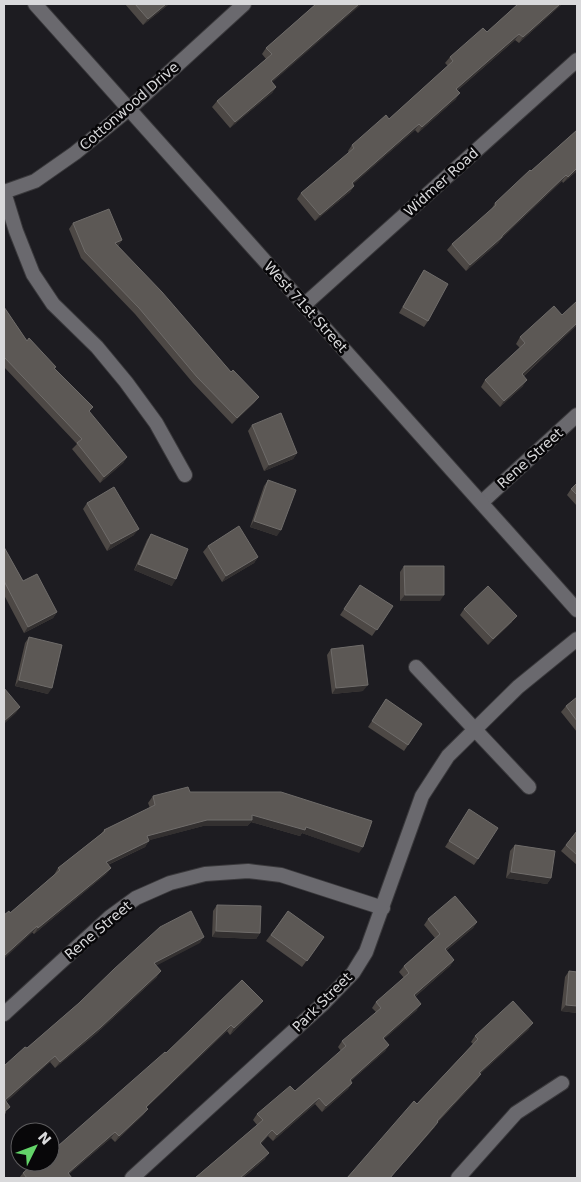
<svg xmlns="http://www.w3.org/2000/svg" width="581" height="1182" font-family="'DejaVu Sans',sans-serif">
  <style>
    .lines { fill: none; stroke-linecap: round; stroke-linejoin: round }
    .minor-casing { stroke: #3a393c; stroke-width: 16 }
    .tertiary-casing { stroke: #3a393c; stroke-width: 16 }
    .minor { stroke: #6a696e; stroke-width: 14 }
    .tertiary { stroke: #6a696e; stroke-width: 14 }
    .wall { fill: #4d4845 }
    .shaded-wall { fill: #333030 }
    .building { fill: #5c5855; stroke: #6f6c6a }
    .labels { text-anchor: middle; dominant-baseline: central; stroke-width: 5; stroke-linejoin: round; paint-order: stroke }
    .street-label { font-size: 14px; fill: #d9d9db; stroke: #080709 }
  </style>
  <rect width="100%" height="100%" fill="#1d1c21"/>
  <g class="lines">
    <defs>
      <path id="minor" d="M4,192L16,231L33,274L53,304L97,347L126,382L156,423L185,475
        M4,192L35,181L75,153L129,109L244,4
        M304,305L577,60
        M482,502L577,415
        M416,667L529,787
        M4,1014L110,917L136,898L170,883L205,874L248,871L281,875L383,908
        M132,1178L324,1003L353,973L366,952L422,796L448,756L518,687L577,639
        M458,1178L516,1113L562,1083"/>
      <path id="tertiary" d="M35,4L577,610"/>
    </defs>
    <!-- minor casing -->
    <use href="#minor" class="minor-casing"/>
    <!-- tertiary casing -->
    <use href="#tertiary" class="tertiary-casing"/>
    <!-- minor -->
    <use href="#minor" class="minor"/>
    <!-- tertiary -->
    <use href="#tertiary" class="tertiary"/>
  </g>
  <!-- wall -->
  <path class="wall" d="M125,4H169L143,25Z
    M316,4L272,82L276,87L272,93L230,128L212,107L217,101L266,59L262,54L266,48Z
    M518,4H562L519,43L515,40L458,90L456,99L418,133L415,130L353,184L354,186L350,192L315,221L297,199L301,193L349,153L348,151L352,145L389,119L448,66L445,63L450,57L487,32Z
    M577,130V171L563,183L562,181L502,238L498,243L466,271L447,250L452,244L491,210L495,203Z
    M73,223L122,240L118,246L231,372L259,397L254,403L232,424L193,383L135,314L81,258L69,229Z
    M424,270L428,321L424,327L399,313L420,276Z
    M4,307L27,341L93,407L89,412L127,457L123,463L100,483L72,449L77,444L4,367Z
    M562,315L577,325L524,376L523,386L500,407L481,387L485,380L520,348L516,344L520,337Z
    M252,425L297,453L293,459L264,471L248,431Z
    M268,480L277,536L250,527L264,486Z
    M577,483V506L567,495L571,489Z
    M87,503L134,535L107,551L83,509Z
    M151,534L172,586L134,570L147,540Z
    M208,546L258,557L254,563L222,582L203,552Z
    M4,547L23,581L57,612L53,618L24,633L4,595Z
    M404,566L440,601H400V572Z
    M360,585L393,606L372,636L340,615Z
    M464,609L512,622L488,645L460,615Z
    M29,637L48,694L15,686L25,643Z
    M331,649L363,691L332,694L327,655Z
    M577,697V732L561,712L566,706Z
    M386,699L422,724L404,751L368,727Z
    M190,792L359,853L302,833L300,836L251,822L247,826H203L149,840L145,847L108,865L111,868L106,874L34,934L10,913L54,875L58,868L101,834L104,830L150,808L148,803L153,796Z
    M465,816L478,859L474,865L445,847Z
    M577,831V865L561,851Z
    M515,845L551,878L547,884L506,878L510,851Z
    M217,905L260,933L256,939L212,937L213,911Z
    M288,911L324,937L302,967L266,941Z
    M428,919L477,922L473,928L446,951L454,960L450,966L415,997L417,1010L384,1039L389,1045L385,1051L351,1081L352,1083L348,1089L322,1112L315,1104L273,1141L268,1136L261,1144L265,1159L243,1178H195L257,1125L253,1120L257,1114L295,1091L341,1051L338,1047L342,1041L376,1012L372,1008L376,1002L404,978L399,972L404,966L435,938L424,925Z
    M200,943L156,965L157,977L97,1033L55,1068L50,1062L6,1102V1113L4,1115V1066L27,1048L79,1003Z
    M569,971L577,972V1013L561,1011L565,977Z
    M263,1001L258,1007L230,1035L227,1031L146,1108L148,1109L143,1115L115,1142L111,1138L69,1174L72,1178H19L23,1173L50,1153L166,1053Z
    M529,1029L480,1074L477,1080L438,1122L434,1128L390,1178H347L473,1044L471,1042L475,1036Z"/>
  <!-- shaded-wall -->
  <path class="shaded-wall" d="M166,4H169L143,25L148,19Z
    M359,4H362L267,87L271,81Z
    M560,4H562L519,43L523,37Z
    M519,34L515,40L452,95L456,89Z
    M276,87L272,93L230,128L235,122Z
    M460,93L456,99L418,133L422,127Z
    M419,124L415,130L348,189L352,183Z
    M577,168V171L563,183L568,177Z
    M566,175L562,181L502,238L498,243L466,271L470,265Z
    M354,186L350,192L315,221L320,215Z
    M122,240L118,246L115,243Z
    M577,323V325L518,381L522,374Z
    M527,380L523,386L500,407L504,401Z
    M259,397L254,403L232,424L237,418Z
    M297,453L293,459L264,471L269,465Z
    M127,457L123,463L100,483L104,477Z
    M254,521L281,530L277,536L250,527Z
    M139,529L134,535L107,551L111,544Z
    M258,557L254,563L222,582L226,576Z
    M138,564L176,579L172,586L134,570Z
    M405,595H444L440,601H400Z
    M57,612L53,618L24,633L28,627Z
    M517,616L512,622L488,645L493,639Z
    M19,680L52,688L48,694L15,686Z
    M368,685L363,691L332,694L336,688Z
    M20,707L16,713L4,724V721Z
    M252,815L306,827L363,847L359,853L302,833L300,836L251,822L247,826H203L143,842L147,836L207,820Z
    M149,841L145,847L101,868L106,862Z
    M111,868L106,874L34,934L38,928Z
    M511,872L551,878L547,884L506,878Z
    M477,922L473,928L441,955L445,949Z
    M37,926L33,932L4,959V956Z
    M216,931L260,933L256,939L212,937Z
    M204,937L200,943L150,969L154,963Z
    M454,960L450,966L410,1001L414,995Z
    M161,971L157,977L97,1033L55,1068L60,1062Z
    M263,1001L258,1007L230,1035L234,1028Z
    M421,1004L417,1010L379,1044L383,1038Z
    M566,1005L577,1006V1013L561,1011Z
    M533,1023L529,1029L475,1079L479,1073Z
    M231,1025L227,1031L141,1113L146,1107Z
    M389,1045L385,1051L345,1086L350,1080Z
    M55,1056L50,1062L4,1104L5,1100Z
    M481,1074L477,1080L432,1127L437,1121Z
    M352,1083L348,1089L322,1112L326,1106Z
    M319,1098L315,1104L273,1141L277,1135Z
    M148,1109L143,1115L115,1142L119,1136Z
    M438,1122L434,1128L390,1178H389Z
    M272,1130L268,1136L256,1149L260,1143Z
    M115,1132L111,1138L64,1178L68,1173Z
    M269,1153L265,1159L243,1178H240Z"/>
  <!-- building -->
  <path class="building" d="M135,4H166L148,19Z
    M316,4H359L271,81L276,87L235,122L217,101L272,54L266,48Z
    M518,4H560L523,37L519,34L456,89L460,93L422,127L419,124L352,183L354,186L320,215L301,193L354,148L352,145L386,115L389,119L453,61L450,57L483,28L487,32Z
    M577,130V168L568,177L566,175L502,236V237L470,265L452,244L496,205L495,203L530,170L531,171Z
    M109,209L122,240L115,243L162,292L231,372L233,370L259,397L237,418L197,377L139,308L85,252L73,223Z
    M424,270L448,284L428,321L403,307Z
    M577,301V323L522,374L527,380L504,401L485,380L525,343L520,337L554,306L562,315Z
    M4,307L27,341L29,338L56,367L54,368L93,407L89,411L127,457L104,477L77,443L82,439L4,357Z
    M281,413L297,453L269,465L252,425Z
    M268,480L296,490L281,530L254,521Z
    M577,483V495L571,489Z
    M114,487L139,529L111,544L87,503Z
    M239,526L258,557L226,576L208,546Z
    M151,534L188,549L176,579L138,564Z
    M4,547L23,581L37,574L57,612L28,627L4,581Z
    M404,566H444V595H405Z
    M360,585L393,606L377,630L344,609Z
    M488,586L517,616L493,639L464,609Z
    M29,637L62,645L52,688L19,680Z
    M363,645L368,685L336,688L331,649Z
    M4,688L20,707L4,721Z
    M577,697V721L566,706Z
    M386,699L422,724L408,745L372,721Z
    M188,787L190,792H281L372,821L363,847L306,827L305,830L252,815V820H207L147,836L149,841L106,862L111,868L38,928L37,926L4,956V915L9,911L10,913L60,870L58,868L105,831L104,830L155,805L153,796Z
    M469,809L498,828L478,859L449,841Z
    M577,831V855L566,845Z
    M515,845L555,851L551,878L511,872Z
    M455,896L477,922L445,949L454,960L414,995L421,1004L383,1038L389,1045L350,1080L352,1083L326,1106L319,1098L277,1135L272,1130L260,1143L269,1153L240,1178H195L263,1120L257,1114L290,1086L295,1091L346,1046L342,1041L381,1008L376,1002L409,973L404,966L440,934L428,919Z
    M217,905L261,906L260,933L216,931Z
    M191,911L204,937L154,963L161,971L101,1027L60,1062L55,1056L5,1100L10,1107L4,1112V1066L25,1047L27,1048L79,1003L114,969L160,927Z
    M288,911L324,937L307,961L271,935Z
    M569,971L577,972V1006L566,1005Z
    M242,980L263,1001L234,1028L231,1025L146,1107L148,1109L119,1136L115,1132L68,1173L72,1178H27L23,1173L35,1162H50V1153L165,1052L166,1053Z
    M513,1001L533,1023L479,1073L481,1074L437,1121L438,1122L390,1178H347L414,1101L417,1104L478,1039L475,1036Z"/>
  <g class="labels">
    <!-- street labels -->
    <g class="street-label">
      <text transform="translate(129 106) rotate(-41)">Cottonwood Drive</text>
      <text transform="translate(441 182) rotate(-42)">Widmer Road</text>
      <text transform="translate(306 307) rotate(48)">West 71st Street</text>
      <text transform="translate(530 458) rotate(-42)">Rene Street</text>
      <text transform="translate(98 930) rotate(-40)">Rene Street</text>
      <text transform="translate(322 1002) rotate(-45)">Park Street</text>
    </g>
  </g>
  <!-- border -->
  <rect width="581" height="1182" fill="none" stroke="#d9d9db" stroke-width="10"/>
  <!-- north arrow -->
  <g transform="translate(35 1147) rotate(48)"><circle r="24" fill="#080709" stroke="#5c5b5d"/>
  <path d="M0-4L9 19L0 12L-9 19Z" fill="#63d469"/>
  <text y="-8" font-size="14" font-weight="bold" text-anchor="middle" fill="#d9d9db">N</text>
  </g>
</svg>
